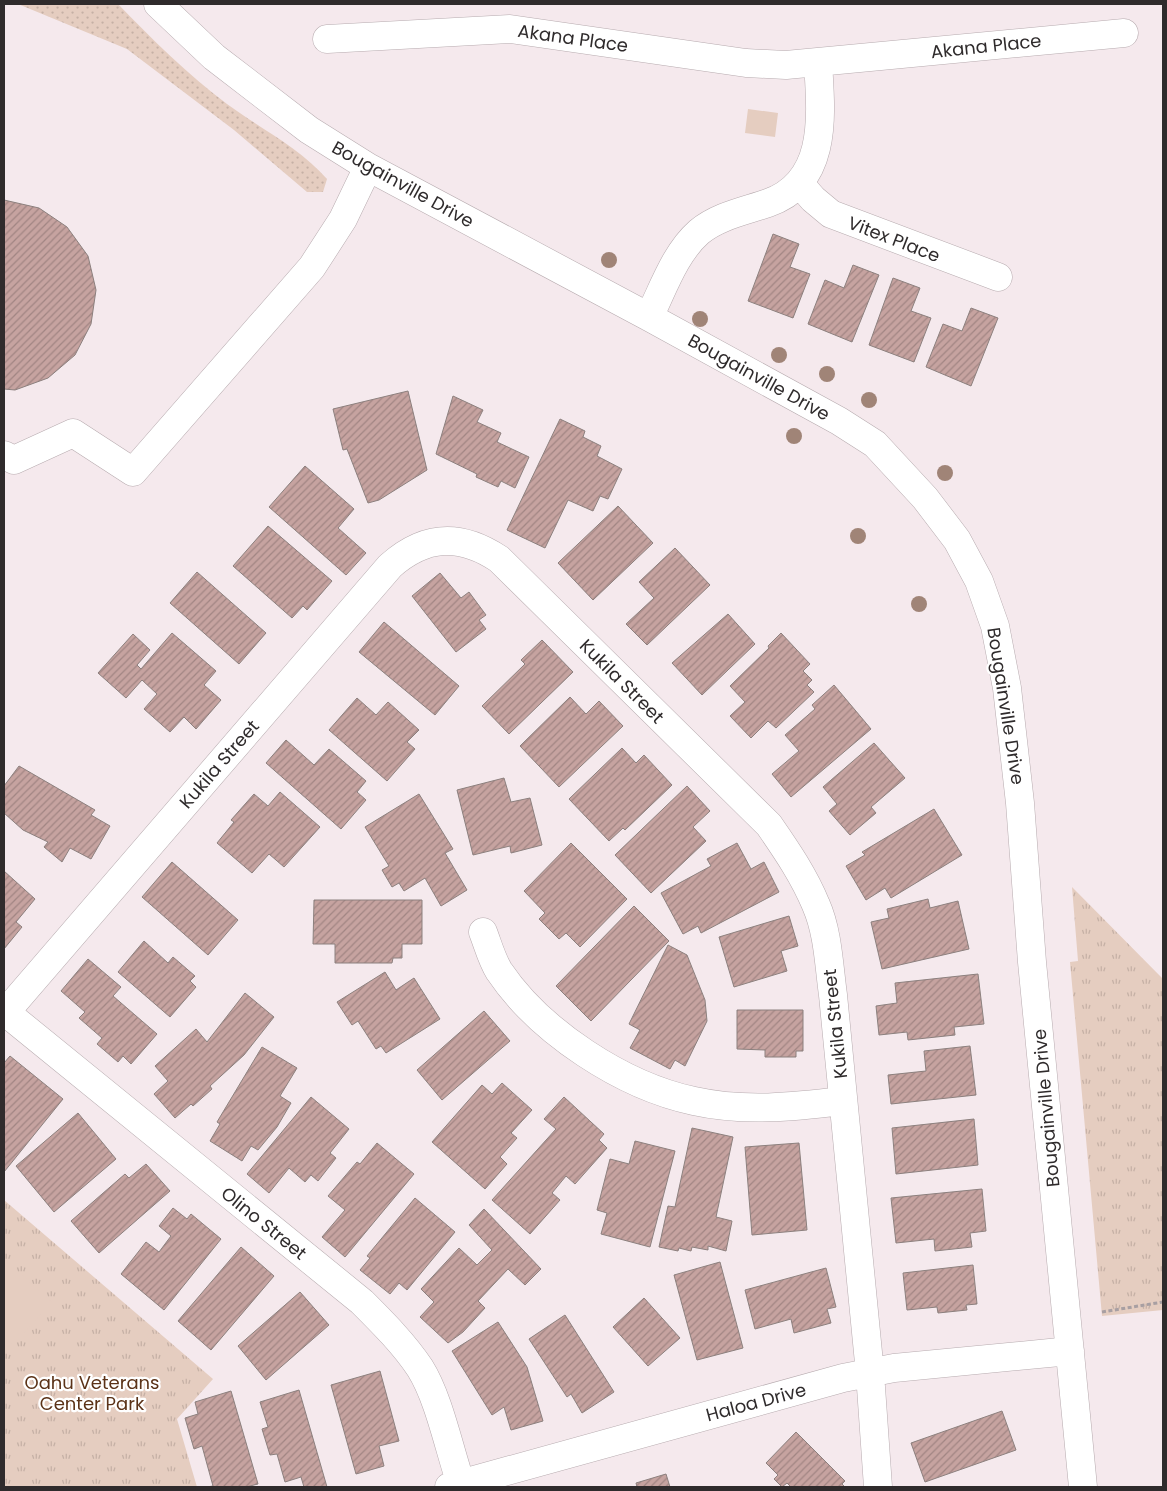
<svg xmlns="http://www.w3.org/2000/svg" width="1167" height="1491" font-family="Poppins,sans-serif">
  <style>
    .grass { fill: url(#grass-dots) }
    .park { fill: url(#park-tufts) }
    .pitch { fill: #e5cdc0 }
    .building { fill: url(#building-hatch); stroke: #8c807e }
    .lines { fill: none; stroke-linecap: round; stroke-linejoin: round }
    .minor-casing { stroke: #b7abaf; stroke-width: 29 }
    .path { stroke: #a89fa2; stroke-width: 3; stroke-dasharray: 4 2.5; stroke-linecap: butt }
    .minor { stroke: #fff; stroke-width: 28 }
    .tree { fill: #a08477 }
    .labels { text-anchor: middle; dominant-baseline: central; stroke-width: 4.5; stroke-linejoin: round; paint-order: stroke }
    .street-label { font-size: 18px; fill: #2f2b2c; stroke: #fff }
    .park-label { font-size: 18px; fill: #5b3217; stroke: #fff }
  </style>
  <defs>
    <pattern id="grass-dots" width="8" height="8" patternUnits="userSpaceOnUse" patternTransform="scale(1.25)"><rect width="8" height="8" fill="#e5cdc0"/><path d="M2 2h.1M6 6h.1" fill="none" stroke="#c5b0a5" stroke-width="1.8" stroke-linecap="round"/></pattern>
    <pattern id="park-tufts" width="24" height="20" patternUnits="userSpaceOnUse" patternTransform="scale(1.25)"><rect width="24" height="20" fill="#e5cdc0"/><path d="M3 7l-1-3M5 7V3M7 7l1-3M15 17l-1-3M17 17v-4M19 17l1-3" fill="none" stroke="#c5b0a5"/></pattern>
    <pattern id="building-hatch" width="6" height="6" patternUnits="userSpaceOnUse" patternTransform="scale(1.25)"><rect width="6" height="6" fill="#c6a3a0"/><path d="M-1 1l2-2M0 6l6-6M5 7l2-2" fill="none" stroke="#a18583"/></pattern>
  </defs>
  <rect width="100%" height="100%" fill="#f5e9ed"/>
  <!-- grass -->
  <path class="grass" d="M18,4H118C152,39 188,75 227,104C261,129 300,148 327,179L323,192H307L234,130L127,49Z"/>
  <!-- park -->
  <path class="park" d="M1072,887L1163,979V1310L1102,1316L1070,962L1078,961Z
    M4,1200L213,1379L177,1419L197,1487H4Z"/>
  <!-- pitch -->
  <path class="pitch" d="M748,109L778,113L775,137L745,133Z
    M4,1259L52,1302L13,1345L4,1337Z"/>
  <!-- building -->
  <path class="building" d="M4,200L39,208L67,227L88,256L96,290L91,324L75,355L48,378L15,390L4,389Z
    M773,234L799,244L790,267L810,274L793,318L748,301Z
    M853,265L879,275L852,342L808,324L825,280L844,288Z
    M893,278L920,288L911,311L931,318L914,362L869,345Z
    M971,308L998,318L971,386L926,367L943,324L962,331Z
    M408,391L427,470L379,500L368,503L347,449L343,450L333,409Z
    M453,396L483,410L477,422L501,433L497,442L529,457L515,488L501,481L498,487L476,477L477,474L436,454Z
    M560,419L585,431L583,437L601,446L597,456L622,469L608,499L600,496L593,511L568,500L545,548L507,530Z
    M305,466L354,509L338,528L366,553L346,575L269,507Z
    M618,506L653,543L593,600L558,563Z
    M268,526L332,581L307,610L303,606L292,618L233,566Z
    M675,548L710,585L647,645L626,624L654,598L639,582Z
    M197,572L266,633L239,664L170,603Z
    M440,573L461,598L469,592L486,615L479,620L486,629L456,652L412,596Z
    M728,614L755,644L702,695L672,663Z
    M384,622L459,686L435,715L359,652Z
    M172,633L216,671L204,685L221,700L196,729L184,717L170,732L144,709L157,694L142,680L126,698L98,673L133,634L150,650L137,665L141,669Z
    M781,633L810,664L803,671L812,680L807,685L814,692L776,728L768,721L751,738L730,716L745,702L730,686L769,648L768,646Z
    M542,640L573,672L509,734L482,706L525,664L521,660Z
    M834,685L871,729L791,797L772,774L799,751L785,735L815,709L812,705Z
    M570,697L586,714L599,701L623,726L559,787L520,746Z
    M357,698L376,715L388,702L419,730L407,742L415,749L387,781L329,730Z
    M286,740L314,765L329,749L366,781L357,792L366,800L341,829L266,763Z
    M874,743L905,778L871,807L876,813L850,835L829,811L837,804L823,787Z
    M622,748L636,763L644,755L672,785L625,830L623,828L609,841L569,799Z
    M19,766L95,810L91,815L110,826L91,859L70,848L62,862L44,847L48,842L23,830L4,813V786Z
    M504,778L511,802L530,798L542,845L511,853L510,846L473,855L457,790Z
    M687,786L710,811L693,827L706,841L651,893L615,855Z
    M280,792L320,827L284,867L269,854L252,873L217,843L234,822L231,820L254,794L268,806Z
    M419,794L453,849L445,853L467,890L441,906L425,878L404,891L399,883L392,887L382,870L389,866L365,827Z
    M934,809L962,855L891,898L885,888L866,900L846,866L865,855L862,852Z
    M571,843L627,899L580,947L566,933L559,939L539,919L545,913L524,891Z
    M737,843L751,869L764,862L779,892L701,933L698,926L683,934L661,893L711,866L707,859Z
    M172,862L238,920L208,955L142,897Z
    M4,871L35,899L16,922L22,927L4,949Z
    M928,899L930,908L958,901L969,949L882,969L871,922L889,918L887,909Z
    M314,900H422V944H402V958H393L392,963H335V944H313Z
    M634,906L669,941L591,1021L556,986Z
    M789,916L798,946L781,951L787,971L734,987L719,937Z
    M144,941L168,963L173,957L195,976L190,981L196,987L170,1017L118,972Z
    M668,945L687,955L705,1000L707,1021L685,1066L675,1060L670,1069L630,1048L640,1030L629,1024Z
    M88,959L121,987L113,996L157,1034L131,1064L123,1056L118,1062L97,1044L102,1038L79,1018L85,1012L61,991Z
    M385,972L396,990L414,978L440,1019L386,1053L381,1046L376,1049L358,1021L352,1025L337,1002Z
    M978,974L984,1024L954,1027L955,1035L908,1040L907,1032L879,1035L876,1006L897,1003L895,983Z
    M245,993L274,1017L244,1055L210,1086L212,1089L193,1106L191,1104L175,1118L154,1094L168,1081L155,1066L196,1029L207,1042Z
    M737,1010H803V1051H796V1057H765V1050L737,1049Z
    M484,1011L510,1041L442,1100L417,1070Z
    M970,1046L976,1095L891,1104L888,1075L926,1071L924,1051Z
    M262,1047L297,1068L280,1096L291,1103L277,1127L258,1150L251,1146L242,1161L210,1141L220,1124L217,1122Z
    M10,1056L63,1099L4,1172V1063Z
    M502,1083L532,1110L511,1133L517,1138L500,1157L507,1164L485,1189L432,1142L482,1085L492,1094Z
    M311,1097L349,1129L330,1153L336,1158L318,1181L311,1175L305,1182L289,1168L269,1193L247,1174Z
    M564,1097L604,1134L599,1140L607,1148L575,1184L566,1176L552,1193L560,1200L530,1234L492,1200L556,1129L544,1119Z
    M78,1113L116,1159L54,1212L16,1166Z
    M974,1119L978,1165L896,1174L892,1128Z
    M692,1128L733,1137L716,1217L732,1221L726,1251L708,1246V1250L692,1247L691,1251L679,1248L678,1251L659,1247L668,1206L675,1207Z
    M635,1141L675,1151L650,1247L601,1234L607,1213L597,1210L610,1159L629,1164Z
    M377,1143L414,1174L345,1257L322,1237L345,1210L328,1196L357,1162L360,1164Z
    M799,1143L807,1230L752,1235L745,1147Z
    M146,1164L170,1191L99,1253L71,1221L125,1174L129,1178Z
    M982,1189L986,1231L970,1233L972,1247L935,1251L934,1239L896,1243L891,1198Z
    M415,1198L455,1232L407,1290L399,1283L390,1294L360,1270L370,1258L367,1256Z
    M173,1208L187,1219L191,1214L221,1239L164,1310L121,1274L146,1242L159,1252L171,1236L159,1226Z
    M484,1209L541,1269L525,1285L508,1269L478,1301L485,1308L463,1332L448,1343L420,1317L434,1302L421,1289L459,1248L477,1265L492,1250L469,1225Z
    M241,1247L274,1276L211,1350L178,1321Z
    M720,1262L743,1348L697,1360L674,1275Z
    M973,1265L977,1304L966,1305L967,1310L938,1313L937,1307L907,1310L903,1273Z
    M826,1268L836,1307L827,1309L831,1323L794,1333L791,1319L755,1329L745,1290Z
    M300,1292L329,1325L266,1380L238,1346Z
    M644,1298L680,1338L648,1366L613,1327Z
    M565,1315L614,1392L582,1413L571,1394L567,1397L529,1339Z
    M498,1322L527,1367L543,1421L511,1430L504,1407L492,1415L452,1351Z
    M380,1371L399,1441L379,1446L384,1466L356,1474L331,1385Z
    M299,1390L327,1487H304L301,1477L285,1482L277,1454L270,1455L262,1429L268,1427L260,1402Z
    M231,1391L258,1484L246,1487H207L213,1486L202,1446L194,1449L185,1418L198,1414L195,1402Z
    M1002,1411L1016,1450L925,1482L911,1443Z
    M796,1432L845,1481L842,1484L845,1487H791L787,1483L782,1487L774,1479L778,1475L766,1463Z
    M666,1474L670,1487H637L636,1483Z"/>
  <g class="lines">
    <defs>
      <path id="minor" d="M158,4L214,57L309,130L368,167L649,317L839,421L875,444L925,498L957,540L979,581L995,626L1007,688L1020,803L1032,962L1083,1487
        M327,39L510,29L746,63L786,65L1124,33
        M800,184L813,199L831,214L998,277
        M649,317C663,289 675,253 699,232C718,216 745,211 768,203C829,182 821,113 818,62
        M4,455L14,460L73,433L133,472L312,267L343,219L368,167
        M483,932C488,945 492,960 499,971C540,1032 623,1086 694,1101C743,1112 794,1107 842,1101
        M4,1011L362,1302C383,1323 404,1344 420,1368C439,1398 449,1449 461,1484
        M4,1014L390,566C425,535 460,533 499,559L769,825C787,851 804,876 816,905C828,932 829,966 833,995L870,1373L878,1487
        M449,1487L843,1378L894,1368L1070,1351"/>
    </defs>
    <!-- minor casing -->
    <use href="#minor" class="minor-casing"/>
    <!-- path -->
    <path class="path" d="M1102,1312L1163,1302"/>
    <!-- minor -->
    <use href="#minor" class="minor"/>
  </g>
  <!-- trees -->
  <g class="tree">
    <circle cx="609" cy="260" r="8"/>
    <circle cx="700" cy="319" r="8"/>
    <circle cx="779" cy="355" r="8"/>
    <circle cx="827" cy="374" r="8"/>
    <circle cx="869" cy="400" r="8"/>
    <circle cx="794" cy="436" r="8"/>
    <circle cx="945" cy="473" r="8"/>
    <circle cx="858" cy="536" r="8"/>
    <circle cx="919" cy="604" r="8"/>
  </g>
  <g class="labels">
    <!-- street labels -->
    <g class="street-label">
      <text transform="translate(573 38) rotate(8)">Akana Place</text>
      <text transform="translate(986 46) rotate(-6)">Akana Place</text>
      <text transform="translate(403 184) rotate(29)">Bougainville Drive</text>
      <text transform="translate(894 239) rotate(21)">Vitex Place</text>
      <text transform="translate(759 377) rotate(29)">Bougainville Drive</text>
      <text transform="translate(622 681) rotate(45)">Kukila Street</text>
      <text transform="translate(1006 706) rotate(81)">Bougainville Drive</text>
      <text transform="translate(219 764) rotate(-49)">Kukila Street</text>
      <text transform="translate(835 1024) rotate(-96)">Kukila Street</text>
      <text transform="translate(1046 1108) rotate(-95)">Bougainville Drive</text>
      <text transform="translate(264 1223) rotate(39)">Olino Street</text>
      <text transform="translate(756 1402) rotate(-15)">Haloa Drive</text>
    </g>
    <!-- park labels -->
    <g class="park-label">
      <text x="92" y="1382">Oahu Veterans<tspan x="92" dy="21">Center Park</tspan></text>
    </g>
  </g>
  <!-- border -->
  <rect width="1167" height="1491" fill="none" stroke="#2f2b2c" stroke-width="10"/>
</svg>
